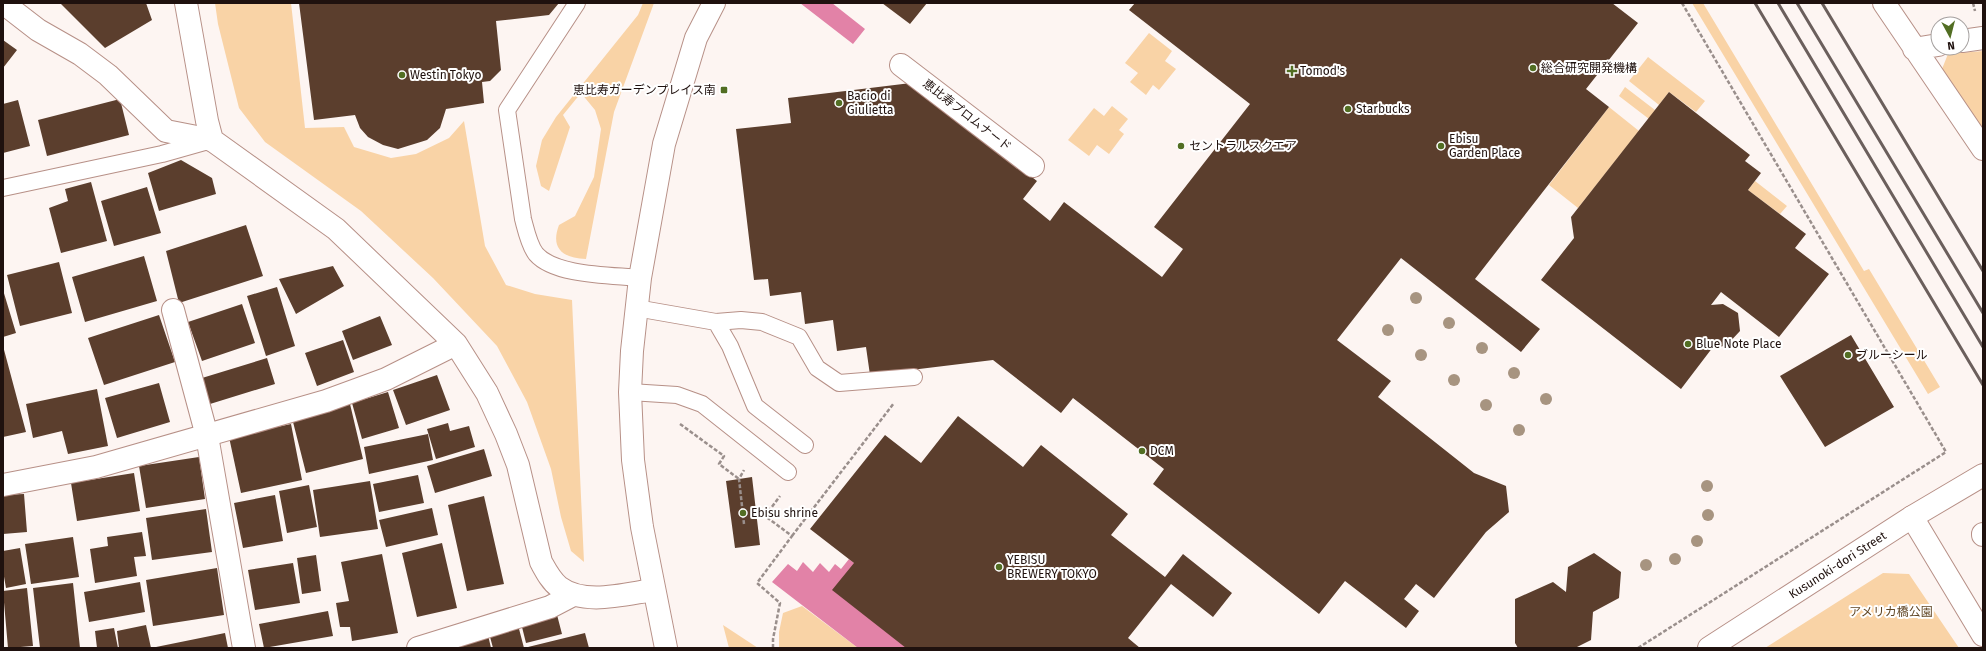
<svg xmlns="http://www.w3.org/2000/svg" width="1986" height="651" font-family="'Fira Sans','Noto Sans JP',sans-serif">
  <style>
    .green { fill: #f9d3a6 }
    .water { fill: #e282a7 }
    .building { fill: #5b3e2d }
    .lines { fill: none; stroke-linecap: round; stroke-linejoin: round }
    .service-casing { stroke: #b79087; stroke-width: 18 }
    .pedestrian-casing { stroke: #b79087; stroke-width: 24 }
    .minor-casing { stroke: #b79087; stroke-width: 24 }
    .tertiary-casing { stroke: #b79087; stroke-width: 24 }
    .path { stroke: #9a8f8c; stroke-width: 2.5; stroke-dasharray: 4 2; stroke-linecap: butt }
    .service { stroke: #fff; stroke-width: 16 }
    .pedestrian { stroke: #fff; stroke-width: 22 }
    .minor { stroke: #fff; stroke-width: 22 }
    .tertiary { stroke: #fff; stroke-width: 22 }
    .rail { stroke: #6b5f5c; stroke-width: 3 }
    .tree { fill: #a79480 }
    .poi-dot { fill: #526e23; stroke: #fff; stroke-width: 1.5 }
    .labels { text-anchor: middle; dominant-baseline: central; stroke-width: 4; stroke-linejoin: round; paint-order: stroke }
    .poi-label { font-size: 12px; fill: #1f110e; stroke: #fff; text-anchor: start }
    .street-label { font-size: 12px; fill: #1f110e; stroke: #fff }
    .park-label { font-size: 12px; fill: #604523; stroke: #fff }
  </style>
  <rect width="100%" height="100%" fill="#fdf5f2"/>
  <!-- green -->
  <path class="green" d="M215,3H291L305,128L344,127L354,147L391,158L416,154L449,138L464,121L485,246L506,285L535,294L572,300L584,562L571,551L561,517L551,469L527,402L497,346L433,278L361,211L265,142L239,108L218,24Z
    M643,3H654L614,112L586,259C563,258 550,249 559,225L575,216L594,177L601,129L595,110L581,93L563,115L570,127L549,191L541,186L536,166L542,140L556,117L638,15Z
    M1692,3H1703L1864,271L1869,269L1940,387L1928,394Z
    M1149,33L1172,51L1165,61L1176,69L1159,90L1153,85L1146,95L1130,82L1138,73L1125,63Z
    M1983,51V129L1942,69L1948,54Z
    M1648,57L1705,101L1696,112L1669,92L1659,105L1629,81Z
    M1625,87L1655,110L1649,119L1619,96Z
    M1112,106L1128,119L1119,130L1124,134L1109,154L1097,145L1089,156L1068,140L1094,108L1104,116Z
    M1609,107L1639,131L1578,208L1549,185Z
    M1755,181L1787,206L1780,214L1748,190Z
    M1883,573L1909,574L1959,648H1765Z
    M802,606L858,648H779V632L783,613Z
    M723,625L758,648H729Z"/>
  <!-- water -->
  <path class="water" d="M800,3H832L865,29L853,44Z
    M849,559L854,563L906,648H858L772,582L788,564L797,571L803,562L813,572L820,563L829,572L835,564L841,569Z"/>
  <!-- building -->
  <path class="building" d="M60,3H146L152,20L105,48Z
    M299,3H559L549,15L496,21L501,70L490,81L482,82L484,103L446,109L440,128L427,140L398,149L383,145L368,137L360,128L355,115L314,120Z
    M882,3H927L910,24Z
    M1135,3H1612L1638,23L1586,89L1609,107L1475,279L1540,329L1521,352L1401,258L1337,340L1391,381L1378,397L1474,473L1506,486L1509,512L1486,532L1434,598L1416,584L1404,599L1419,611L1406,628L1345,581L1319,614L1153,484L1164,469L1073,398L1061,413L993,360L870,375L866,347L837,351L833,320L805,324L801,292L770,296L768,279L754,280L736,129L791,123L788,98L911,83L1037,181L1023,199L1050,221L1064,202L1162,277L1183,249L1154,227L1250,104L1129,10Z
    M3,40L17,50L3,68Z
    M1669,92L1750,155L1745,161L1761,173L1748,190L1806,234L1795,248L1829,274L1779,337L1721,292L1711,305L1723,304L1738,313L1740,331L1726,346L1713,347L1681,389L1541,280L1574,238L1571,217Z
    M120,99L129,135L47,156L38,120Z
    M18,100L30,146L3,153V104Z
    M181,160L212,178L216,194L159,211L148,173Z
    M91,182L107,241L61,253L49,208L68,201L65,189Z
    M147,187L161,233L114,246L101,201Z
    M246,225L263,276L179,303L166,251Z
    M144,256L157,301L85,322L72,277Z
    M59,262L72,313L20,326L7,275Z
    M333,266L344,286L296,314L279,279Z
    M277,287L295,346L266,356L247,296Z
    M3,290L16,333L3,337Z
    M242,304L255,343L202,361L188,322Z
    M159,315L175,362L104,385L88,338Z
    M380,316L392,345L353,360L342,331Z
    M1851,335L1894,407L1825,447L1780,376Z
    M343,340L354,372L317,386L305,353Z
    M3,346L26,432L3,437Z
    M267,358L275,384L210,404L202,378Z
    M437,375L450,410L406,425L393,390Z
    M159,383L170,422L117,438L105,398Z
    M97,389L108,446L68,454L62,431L33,438L26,404Z
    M388,392L399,428L362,439L352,403Z
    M350,404L363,459L306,473L292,418Z
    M958,416L1023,467L1041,445L1128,514L1111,535L1165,577L1183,554L1232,593L1213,617L1171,584L1128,638L1140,648H906L832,590L854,563L810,529L885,435L921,463Z
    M448,423L450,431L469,426L475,447L436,459L427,429Z
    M291,424L302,480L241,493L229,437Z
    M428,434L433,460L369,474L364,447Z
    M484,449L492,476L435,493L427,466Z
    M199,457L205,499L146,508L139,466Z
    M134,473L140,511L77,521L71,483Z
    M418,475L424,503L379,512L373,484Z
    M752,477L760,545L735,548L726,481Z
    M370,481L378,529L320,537L313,490Z
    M309,485L317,527L287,533L279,491Z
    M24,494L27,532L3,534V495Z
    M275,495L283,541L243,548L234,503Z
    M484,496L504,584L467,591L448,505Z
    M432,508L438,535L386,547L379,520Z
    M206,509L212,552L152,560L146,518Z
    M142,532L146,556L134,557L137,576L95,583L90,549L108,546L107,537Z
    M73,537L79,577L31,584L25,544Z
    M442,543L457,608L417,617L402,553Z
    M20,548L26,584L6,588L3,571V551Z
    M1594,553L1621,572L1619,598L1593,612L1591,640L1575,648H1518L1515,643V599L1553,582L1566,592L1568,567Z
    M382,554L398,633L352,641L350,627H340L336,603L349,601L341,562Z
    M316,555L321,591L302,594L297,558Z
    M293,563L300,603L255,610L248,570Z
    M217,568L224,615L153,626L146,580Z
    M140,582L145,612L89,622L84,592Z
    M73,583L80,648H40L33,588Z
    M27,588L33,646L8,648L3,591Z
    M328,611L333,636L264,648L259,624Z
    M556,611L562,634L526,643L520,619Z
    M146,625L151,648H119L117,631Z
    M518,625L524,648H493L489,633Z
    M114,628L118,648H97L95,631Z
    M225,633L228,648H156V647Z
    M585,633L589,648H528V647Z
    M488,635L491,648H454Z"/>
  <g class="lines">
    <defs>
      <path id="service" d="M577,3L507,110L523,219C526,230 529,245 536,254C555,276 612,275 640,278
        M3,188L162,154L208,141
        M636,308L716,322L730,346L755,406L805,445
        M716,322L741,320L762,322L799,337L817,368L839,383L914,377
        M630,392L677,395L702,404L788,472"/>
      <path id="pedestrian" d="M3,3L38,30L80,54L108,75L166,131L212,140
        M901,65L1033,166
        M1983,534V535"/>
      <path id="minor" d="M186,3L207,121L212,140L336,229L456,344L487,393L506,434L518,465L541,562C546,571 551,581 559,587C584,606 625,594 653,590
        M1884,3L1983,149
        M1962,41L1983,38
        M1914,49L1938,45
        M173,310L207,436L244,648
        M3,485L96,467L326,401L386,379L456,344
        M418,648L550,607L573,595"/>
      <g id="tertiary">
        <path d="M1912,517L1983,635"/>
        <path d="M666,648L642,527L633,460L630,392L632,351L640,278L664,144L696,38L714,3"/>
        <path id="s1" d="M1709,648L1912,517L1983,475"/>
      </g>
    </defs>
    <!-- service casing -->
    <use href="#service" class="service-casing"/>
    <!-- pedestrian casing -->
    <use href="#pedestrian" class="pedestrian-casing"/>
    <!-- minor casing -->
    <use href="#minor" class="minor-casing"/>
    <!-- tertiary casing -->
    <use href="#tertiary" class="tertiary-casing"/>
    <!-- path -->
    <path class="path" d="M1973,3L1975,11
      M680,424L724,456L719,464L739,479
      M744,524L739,479L744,470
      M792,536L894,403
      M773,648V639L780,603L757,583L792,536L765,516L780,496
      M1638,648L1946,452L1682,3"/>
    <!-- service -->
    <use href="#service" class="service"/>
    <!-- pedestrian -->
    <use href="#pedestrian" class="pedestrian"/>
    <!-- minor -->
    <use href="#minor" class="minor"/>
    <!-- tertiary -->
    <use href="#tertiary" class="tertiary"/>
    <!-- rail -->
    <path class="rail" d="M1755,3L1983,385
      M1778,3L1983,347
      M1797,3L1983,313
      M1822,3L1983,271"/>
  </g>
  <!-- trees -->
  <g class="tree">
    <circle cx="1416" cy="298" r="6"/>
    <circle cx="1449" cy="323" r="6"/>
    <circle cx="1388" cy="330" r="6"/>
    <circle cx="1482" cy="348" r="6"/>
    <circle cx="1421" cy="355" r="6"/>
    <circle cx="1514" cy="373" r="6"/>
    <circle cx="1454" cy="380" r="6"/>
    <circle cx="1546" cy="399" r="6"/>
    <circle cx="1486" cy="405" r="6"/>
    <circle cx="1519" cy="430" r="6"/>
    <circle cx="1707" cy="486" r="6"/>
    <circle cx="1708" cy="515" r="6"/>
    <circle cx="1697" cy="541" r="6"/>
    <circle cx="1675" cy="559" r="6"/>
    <circle cx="1646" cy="565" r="6"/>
  </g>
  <!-- markers -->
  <g class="poi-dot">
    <circle cx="1533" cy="68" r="4"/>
    <path d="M1290 65h4v4h4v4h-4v4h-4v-4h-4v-4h4z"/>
    <circle cx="402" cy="75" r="4"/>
    <rect x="720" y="86" width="8" height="8" rx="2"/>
    <circle cx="839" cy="103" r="4"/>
    <circle cx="1348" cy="109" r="4"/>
    <circle cx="1181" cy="146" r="4"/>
    <circle cx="1441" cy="146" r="4"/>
    <circle cx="1688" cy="344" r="4"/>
    <circle cx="1848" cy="355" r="4"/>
    <circle cx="1142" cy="451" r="4"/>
    <circle cx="743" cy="513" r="4"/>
    <circle cx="999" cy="567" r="4"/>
  </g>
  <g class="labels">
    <!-- poi labels -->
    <g class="poi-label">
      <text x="1541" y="68">総合研究開発機構</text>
      <text x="1300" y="71">Tomod's</text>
      <text x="410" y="75">Westin Tokyo</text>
      <text x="716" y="90" text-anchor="end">恵比寿ガーデンプレイス南</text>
      <text x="847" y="96">Bacio di<tspan x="847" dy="14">Giulietta</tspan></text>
      <text x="1356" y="109">Starbucks</text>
      <text x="1449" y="139">Ebisu<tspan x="1449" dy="14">Garden Place</tspan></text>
      <text x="1189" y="146">セントラルスクエア</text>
      <text x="1696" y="344">Blue Note Place</text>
      <text x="1856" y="355">ブルーシール</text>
      <text x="1150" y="451">DCM</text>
      <text x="751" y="513">Ebisu shrine</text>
      <text x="1007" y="560">YEBISU<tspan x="1007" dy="14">BREWERY TOKYO</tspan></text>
    </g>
    <!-- street labels -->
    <g class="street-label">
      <text transform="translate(967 115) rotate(38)">恵比寿プロムナード</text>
      <text stroke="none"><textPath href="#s1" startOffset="153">Kusunoki-dori Street</textPath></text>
    </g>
    <!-- park labels -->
    <g class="park-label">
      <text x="1891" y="612">アメリカ橋公園</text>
    </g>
  </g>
  <!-- border -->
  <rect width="1986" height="651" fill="none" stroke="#1f110e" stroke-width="8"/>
  <!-- north arrow -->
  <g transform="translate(1950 36) rotate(173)"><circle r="19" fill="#ffffff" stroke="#a5a09f"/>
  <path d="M0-3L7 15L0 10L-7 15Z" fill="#526e23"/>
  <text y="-6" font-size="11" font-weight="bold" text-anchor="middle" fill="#1f110e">N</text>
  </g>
</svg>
